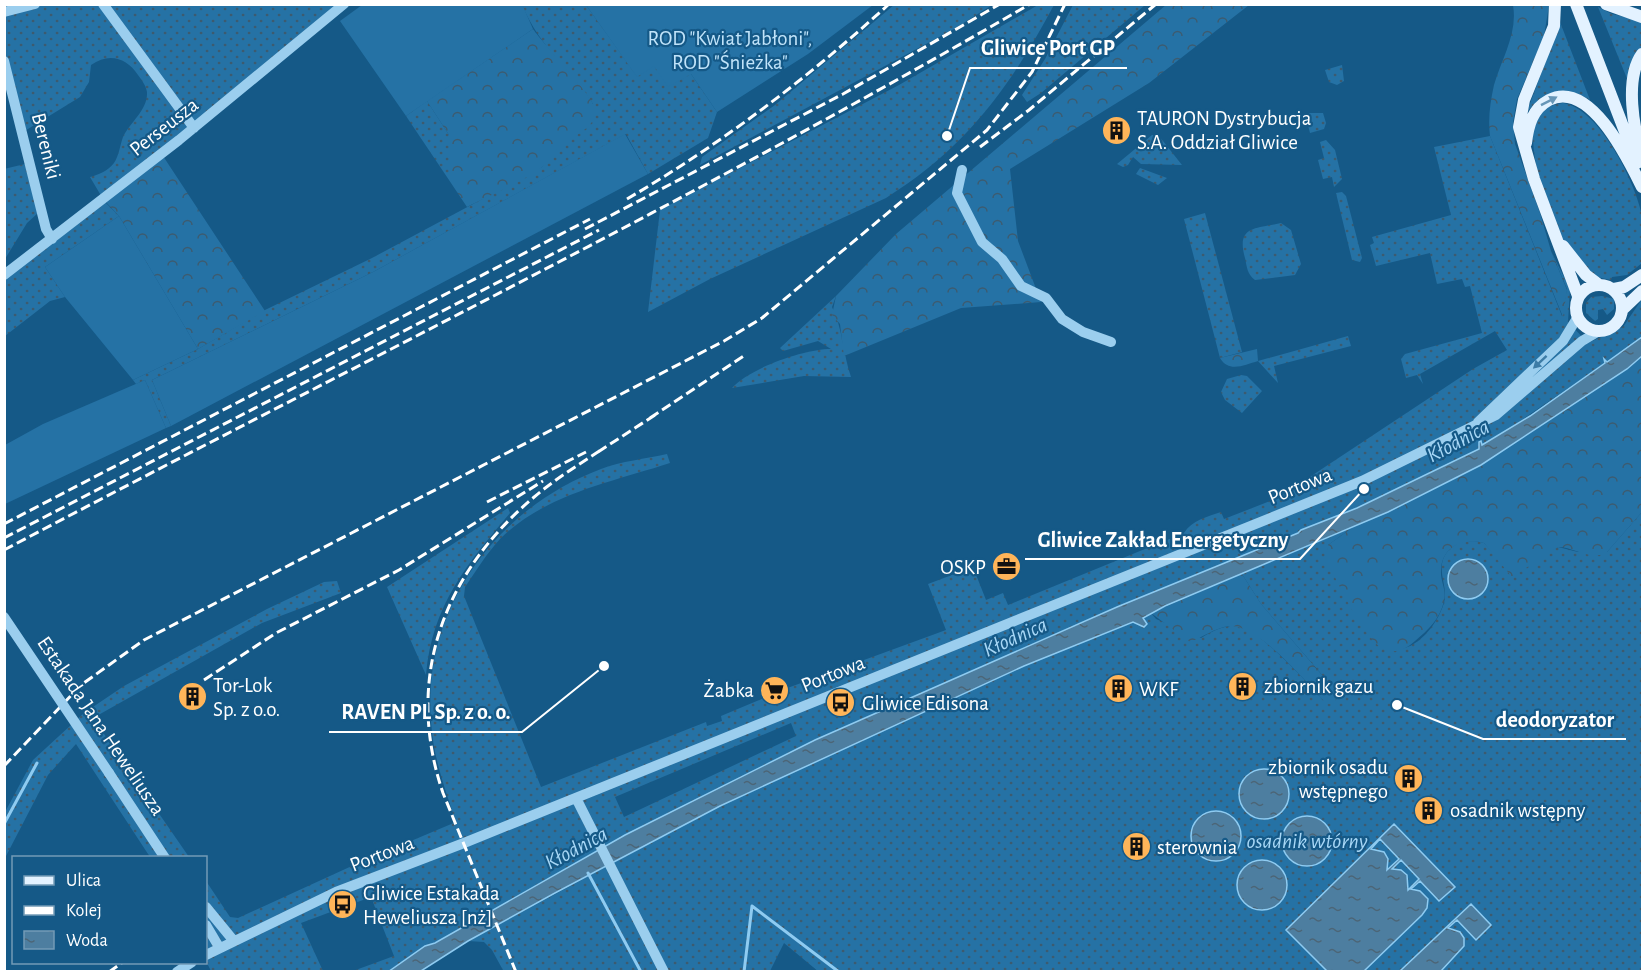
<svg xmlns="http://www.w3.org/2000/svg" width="1647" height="976" font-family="'Alegreya Sans',sans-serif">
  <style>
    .grass { fill: url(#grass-dots); fill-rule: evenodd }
    .forest { fill: url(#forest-crowns) }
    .garden { fill: #2572a5 }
    .water { fill: url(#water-ripples); stroke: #8ecbf1; stroke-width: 1.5; fill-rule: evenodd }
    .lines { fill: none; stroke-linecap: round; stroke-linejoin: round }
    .stream { stroke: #8ecbf1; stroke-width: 3 }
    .minor { stroke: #9bceee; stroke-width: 10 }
    .major { stroke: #e3f2ff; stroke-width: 12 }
    .rail { stroke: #fff; stroke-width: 3; stroke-dasharray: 10 4.5; stroke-linecap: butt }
    .minor-bridge { stroke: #9bceee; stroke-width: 10 }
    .oneway { fill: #6796b7 }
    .oneway2 { fill: #3d7ca6 }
    .labels { text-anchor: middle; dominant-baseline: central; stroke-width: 4.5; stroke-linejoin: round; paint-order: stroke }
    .park-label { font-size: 21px; fill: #c1e4fa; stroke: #155987 }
    .poi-label { font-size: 21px; fill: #fff; stroke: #155987; text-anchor: start }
    .street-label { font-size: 21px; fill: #fff; stroke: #155987 }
    .water-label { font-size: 22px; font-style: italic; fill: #a7d7f6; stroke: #155987 }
    .leader { fill: none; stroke: #fff; stroke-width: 2 }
    .callout-dot { fill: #fff; stroke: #155987; stroke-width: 2 }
    .callout-label { font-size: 22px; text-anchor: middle; font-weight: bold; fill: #fff; stroke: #155987; stroke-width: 4.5; stroke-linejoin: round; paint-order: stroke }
  </style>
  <defs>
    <pattern id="grass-dots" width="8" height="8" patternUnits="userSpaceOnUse" patternTransform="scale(1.5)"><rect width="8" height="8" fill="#2572a5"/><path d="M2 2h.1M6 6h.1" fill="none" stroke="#3c5b70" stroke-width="1.8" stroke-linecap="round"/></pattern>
    <pattern id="forest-crowns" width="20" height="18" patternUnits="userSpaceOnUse" patternTransform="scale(1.5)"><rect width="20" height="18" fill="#2572a5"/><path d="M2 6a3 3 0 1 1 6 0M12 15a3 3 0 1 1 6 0" fill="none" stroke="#3c5b70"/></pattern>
    <pattern id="water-ripples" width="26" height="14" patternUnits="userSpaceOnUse" patternTransform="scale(1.5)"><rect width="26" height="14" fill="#4d7ea0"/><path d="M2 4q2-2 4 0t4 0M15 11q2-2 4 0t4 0" fill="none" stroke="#4c6576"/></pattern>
  </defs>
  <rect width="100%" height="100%" fill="#155987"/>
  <!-- grass -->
  <path class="grass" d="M35,4L344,5L103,200L119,216L45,267L65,297L50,301L5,336V275L103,199L90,177C98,175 108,171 114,163C119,156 120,145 123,137C130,122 148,110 147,92C146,86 142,80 138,75C127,58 109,52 91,65L89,82L80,97L23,132L5,61V12Z
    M522,5H586L637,76L654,65L691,74L717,112L708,138L648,174L626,134L373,272L152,380L171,426L166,428L145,380L136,384L133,380L198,349L265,310L372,258L542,167L593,104C568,66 541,49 522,5Z
    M894,5H992L954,29L700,165L702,157L775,105Z
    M1038,5H1054C1010,87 967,147 886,198L710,279L648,312L660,210L899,85Z
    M1073,5H1145L1041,93L1027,102L1022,95L1045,59Z
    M1598,7L1612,14L1642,21V46L1637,53L1628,81Z
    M1560,22L1590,100C1567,86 1545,90 1527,112Z
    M1342,65L1344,81L1337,85L1329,82L1325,70Z
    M427,101L449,135V180L406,116Z
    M1563,103C1599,108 1636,183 1642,216C1645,230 1642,248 1642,263L1627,275L1612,277L1611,280L1592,276C1581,264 1568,250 1561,236C1549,210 1521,141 1539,115C1544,107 1553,105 1563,103Z
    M1305,113H1323L1326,123L1324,129L1310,133Z
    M1152,135L1159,136L1182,165L1141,164L1133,157L1128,165L1123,167L1117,164Z
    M1490,136L1562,316L1567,289L1551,251L1570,289L1568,322L1588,343L1623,327L1642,299V337L1607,362L1604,359L1605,363L1479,449L1357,508L1300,530L1298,533L1117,607L815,740L625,835L435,943L425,946L388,971H353L394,956L371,897L301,923L323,971H211L206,961V881L230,917L238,918L354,865L456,822C445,789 433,757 431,721C422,608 497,508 601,469C621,461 646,459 667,454L670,463C612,482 545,494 500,539C487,553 476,571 465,587L464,596L541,787L706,722L707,726L722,721L721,716L769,696L771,700L783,695L782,690L946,630L928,584L973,567L986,600L1003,593L1008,605L1184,533C1192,520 1207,517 1221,512L1224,519L1278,498L1473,369L1507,350L1495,331L1420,374L1423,384L1417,375L1406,378L1401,359L1405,354L1482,333L1470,286L1465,287L1462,279L1437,284L1430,253L1376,266L1370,245L1374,243L1372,237L1451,215L1434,147ZM791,723L796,736L624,817L615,797Z
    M1326,140L1335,150L1342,179L1334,187L1332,177L1323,179L1318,160L1324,158L1320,142Z
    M25,164L38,213L27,223L5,259L4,169Z
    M1140,168L1167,178L1158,185L1136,174Z
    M1342,192L1346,196L1362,258L1360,262L1352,260L1336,193Z
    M1205,213L1242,352L1220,358L1184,219Z
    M1281,223L1291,230L1301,264L1295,275L1255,280C1247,274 1247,267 1245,258C1236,226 1255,229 1281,223Z
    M836,296L832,307C843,329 843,354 851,377L804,376L732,388C750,368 804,349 831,349L818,341L783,351L780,348Z
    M1602,296L1614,299V309L1607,315L1603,309L1598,310V319L1595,321L1586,313V303L1591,297Z
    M1348,336L1351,346L1274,366L1278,383L1258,361Z
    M1241,375L1247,376L1262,391L1242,413L1225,400L1221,392L1227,379Z
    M508,508L510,513C467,564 432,605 426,675L387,587Z
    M1642,512V971L819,972L784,943L770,971L504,972L492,950L484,942L468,941L720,806L1024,666L1134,622L1147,624L1142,618L1151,613L1156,619L1201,638C1212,631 1226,624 1240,626C1258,629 1309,684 1323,700V676L1261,604L1242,574L1352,528L1328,545L1367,632C1394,671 1433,638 1444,603C1449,585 1433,567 1449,550C1458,540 1472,540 1484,543L1494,554L1548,552L1558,547L1578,552H1607Z
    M337,581L341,593L262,623L93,718L189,857H150L76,744L48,775L5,858V812L33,760L84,713L124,686L267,609L324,582Z"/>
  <!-- forest -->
  <path class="forest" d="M1166,5H1249L1149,83L1010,169L1018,241L1041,302L961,308L844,356L840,324L832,315L836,296L896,234Z
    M1513,5H1549L1544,36L1517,99L1513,122L1515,144L1540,213L1551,251L1567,290L1563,317L1490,136C1488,119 1490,103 1494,85C1502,58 1518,33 1513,5Z
    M533,29C544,45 593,95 595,109C597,128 574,135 562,144C556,149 553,157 548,162C532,178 488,196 467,207L449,180V135L427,101Z
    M161,153L265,311L198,349L119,216L103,199Z
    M1257,349L1258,361C1244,365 1229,373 1220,358Z
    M1642,356V512L1607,552C1591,562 1575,547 1558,547L1512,577L1484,543C1464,538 1442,546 1441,570C1440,581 1447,590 1444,601C1440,619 1428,630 1415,641C1407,648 1397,654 1386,650C1364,642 1338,581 1326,560L1328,545L1352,528L1481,465L1627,369Z
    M1242,574L1261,604L1334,689L1337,696L1335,701L1329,704L1323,700C1304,680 1257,623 1229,626C1215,628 1203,637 1190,642L1151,613Z"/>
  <!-- garden -->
  <path class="garden" d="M522,4L533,29L406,116L340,21L362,5Z
    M586,5H873L808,54L717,112L691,74L668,87L654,66L637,77Z
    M625,134L648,174L171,426L152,380L373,272Z
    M119,216L198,349L133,380L65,297L45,267Z
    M145,380L166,428L5,504V445L43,424Z"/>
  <!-- water -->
  <path class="water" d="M1642,337V356L1627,369L1481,465L1388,512L1165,606L1143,618L1147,624L1144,627L1133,622L1024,666L720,806L555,893L468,941L421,971L388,972L425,946L435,943L625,835L815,740L1117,607L1298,533L1301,530L1357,508L1479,449V442L1481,441L1482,445L1530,416L1605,363L1604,359L1607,362Z
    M1448 579a20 20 0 1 1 40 0a20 20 0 1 1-40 0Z
    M1239 794a25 25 0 1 1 50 0a25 25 0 1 1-50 0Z
    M1191 836a25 25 0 1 1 50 0a25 25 0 1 1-50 0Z
    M1282 841a25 25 0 1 1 50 0a25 25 0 1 1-50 0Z
    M1394,824L1455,887L1439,901L1420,881L1411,889L1420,891L1428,899L1427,908L1422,915L1364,971H1327L1286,930ZM1380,839L1399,859L1387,870L1388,859L1384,852L1371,849ZM1401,860L1419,879L1408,890L1407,875L1401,870L1392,869Z
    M1237 885a25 25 0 1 1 50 0a25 25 0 1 1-50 0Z
    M1471,904L1491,925L1476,940L1457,920L1448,928L1460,932L1464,938V946L1441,971H1400Z"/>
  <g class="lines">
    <!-- stream -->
    <path class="stream" d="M4,824L37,763
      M588,873L641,972
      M744,972L752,906L839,972"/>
    <!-- minor -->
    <path class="minor" d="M103,4L194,128
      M4,12L35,4
      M4,61L46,229L52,239
      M962,170L957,193L982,242L1002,259L1021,286L1046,298L1062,319L1083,332L1111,342
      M4,275L179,140L344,4
      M1478,422L1563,341L1577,318
      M109,773L165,858
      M576,798L664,972
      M206,907L233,940
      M206,925L219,947
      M206,955L336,892L464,843L1362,481L1496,415L1582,341L1599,331
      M177,972L192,962"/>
    <!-- major -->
    <path class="major" d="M1555,4L1554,26L1524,100L1519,127L1534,179L1578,296
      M1576,4L1637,163
      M1606,4L1642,17
      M1642,54C1624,79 1634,130 1642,156
      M1526,143C1528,126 1532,109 1549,100C1590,79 1628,159 1642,187
      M1563,246L1586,275L1598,284
      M1576 308a23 23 0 1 1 46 0a23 23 0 1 1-46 0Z
      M1614,289L1624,287L1642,275
      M1622,310L1642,291"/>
    <!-- rail -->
    <path class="rail" d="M980,147L1029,110L1156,4
      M627,199C721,144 808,78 889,4
      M585,229L843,94L1000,4
      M650,418L745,355
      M598,452L655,415
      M487,502L586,452
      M4,524L590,219
      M4,538L599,230
      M4,550C347,369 695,199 1030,4
      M204,680L276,633L399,570L543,481
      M4,766L81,685L144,640L724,341L762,318L987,130L1032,72L1065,4
      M109,972L123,962
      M516,972L443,793C404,679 443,574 533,498C555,479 580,464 604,448"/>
    <!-- minor-bridge -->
    <path class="minor-bridge" d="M4,617L109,773"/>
  </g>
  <!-- one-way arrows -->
  <defs><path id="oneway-solid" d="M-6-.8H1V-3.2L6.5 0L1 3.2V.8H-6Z" transform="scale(1.5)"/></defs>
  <use class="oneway" href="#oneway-solid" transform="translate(1549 101) rotate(-27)"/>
  <use class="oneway2" href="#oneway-solid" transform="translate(1540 362) rotate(137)"/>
  <!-- icons -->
  <defs>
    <symbol id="building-disc" viewBox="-11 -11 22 22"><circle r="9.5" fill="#ffb559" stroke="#155987"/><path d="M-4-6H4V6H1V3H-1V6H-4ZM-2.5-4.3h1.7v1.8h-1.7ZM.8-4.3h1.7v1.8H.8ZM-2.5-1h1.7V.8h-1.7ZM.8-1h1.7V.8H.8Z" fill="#111"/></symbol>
    <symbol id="office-disc" viewBox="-11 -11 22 22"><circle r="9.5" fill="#ffb559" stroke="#155987"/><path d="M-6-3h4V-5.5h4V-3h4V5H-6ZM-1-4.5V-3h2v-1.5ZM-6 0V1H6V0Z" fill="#111"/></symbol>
    <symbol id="supermarket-disc" viewBox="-11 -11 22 22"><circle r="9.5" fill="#ffb559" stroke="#155987"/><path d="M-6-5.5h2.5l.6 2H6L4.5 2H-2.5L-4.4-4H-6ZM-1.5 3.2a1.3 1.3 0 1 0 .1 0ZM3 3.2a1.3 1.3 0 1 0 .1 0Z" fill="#111"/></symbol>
    <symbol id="bus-disc" viewBox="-11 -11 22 22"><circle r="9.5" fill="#ffb559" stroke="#155987"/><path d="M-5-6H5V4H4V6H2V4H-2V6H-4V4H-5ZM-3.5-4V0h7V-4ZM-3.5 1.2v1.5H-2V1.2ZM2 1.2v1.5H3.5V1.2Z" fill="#111"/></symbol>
  </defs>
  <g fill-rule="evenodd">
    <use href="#building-disc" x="1100" y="114" width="33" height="33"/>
    <use href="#office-disc" x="990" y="550" width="33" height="33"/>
    <use href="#building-disc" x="1226" y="670" width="33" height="33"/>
    <use href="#building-disc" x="1102" y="672" width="33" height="33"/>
    <use href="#supermarket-disc" x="758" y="674" width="33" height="33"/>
    <use href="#building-disc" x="176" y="680" width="33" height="33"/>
    <use href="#bus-disc" x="824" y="686" width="33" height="33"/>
    <use href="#building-disc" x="1392" y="762" width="33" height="33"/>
    <use href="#building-disc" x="1412" y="794" width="33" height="33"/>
    <use href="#building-disc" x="1120" y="830" width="33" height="33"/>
    <use href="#bus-disc" x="326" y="888" width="33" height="33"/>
  </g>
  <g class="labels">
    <!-- park labels -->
    <g class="park-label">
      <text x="730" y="38">ROD "Kwiat Jabłoni",<tspan x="730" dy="24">ROD "Śnieżka"</tspan></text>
    </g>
    <!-- poi labels -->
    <g class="poi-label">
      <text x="1137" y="118">TAURON Dystrybucja<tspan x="1137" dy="24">S.A. Oddział Gliwice</tspan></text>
      <text x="986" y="567" text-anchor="end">OSKP</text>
      <text x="213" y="685">Tor-Lok<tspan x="213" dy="24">Sp. z o.o.</tspan></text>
      <text x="1264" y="686">zbiornik gazu</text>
      <text x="1139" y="689">WKF</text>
      <text x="754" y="690" text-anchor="end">Żabka</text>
      <text x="862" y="703">Gliwice Edisona</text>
      <text x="1388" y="767" text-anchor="end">zbiornik osadu<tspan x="1388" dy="24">wstępnego</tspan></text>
      <text x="1450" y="810">osadnik wstępny</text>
      <text x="1157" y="847">sterownia</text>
      <text x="363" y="893">Gliwice Estakada<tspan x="363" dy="24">Heweliusza [nż]</tspan></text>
    </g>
    <!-- street labels -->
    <g class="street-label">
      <text transform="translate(164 127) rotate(-38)">Perseusza</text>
      <text transform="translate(46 146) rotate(76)">Bereniki</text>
      <text transform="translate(1300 486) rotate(-22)">Portowa</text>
      <text transform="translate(833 674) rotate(-22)">Portowa</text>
      <text transform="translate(101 726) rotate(56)">Estakada Jana Heweliusza</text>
      <text transform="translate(382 854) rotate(-21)">Portowa</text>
    </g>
    <!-- water labels -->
    <g class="water-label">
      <text transform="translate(1458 441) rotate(-28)">Kłodnica</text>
      <text transform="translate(1015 637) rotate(-24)">Kłodnica</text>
      <text x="1307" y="841">osadnik wtórny</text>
      <text transform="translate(576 848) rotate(-28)">Kłodnica</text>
    </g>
  </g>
  <!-- callouts -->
  <path class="leader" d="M947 136L970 68H1127M1364 489L1300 559H1025M604 666L522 732H329M1397 705L1483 739H1626"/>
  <g class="callout-dot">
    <circle cx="947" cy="136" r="6"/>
    <circle cx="1364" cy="489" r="6"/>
    <circle cx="604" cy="666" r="6"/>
    <circle cx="1397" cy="705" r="6"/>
  </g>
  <g class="callout-label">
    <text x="1048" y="55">Gliwice Port GP</text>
    <text x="1163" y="547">Gliwice Zakład Energetyczny</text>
    <text x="426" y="719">RAVEN PL Sp. z o. o.</text>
    <text x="1555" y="727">deodoryzator</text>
  </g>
  <!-- border -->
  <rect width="1647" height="976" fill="none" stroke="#ffffff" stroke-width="12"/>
  <!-- legend -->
  <rect x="12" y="856" width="195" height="108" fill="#155987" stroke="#739bb7" stroke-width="1.5"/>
  <rect x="24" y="876" width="30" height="9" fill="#e3f2ff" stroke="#739bb7" stroke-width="1.5"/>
  <text x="66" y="886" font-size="18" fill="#ffffff">Ulica</text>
  <rect x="24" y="906" width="30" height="9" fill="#ffffff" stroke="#739bb7" stroke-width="1.5"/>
  <text x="66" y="916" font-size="18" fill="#ffffff">Kolej</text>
  <rect x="24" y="931" width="30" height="18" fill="url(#water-ripples)" stroke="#739bb7" stroke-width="1.5"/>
  <text x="66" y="946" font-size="18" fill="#ffffff">Woda</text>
</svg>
